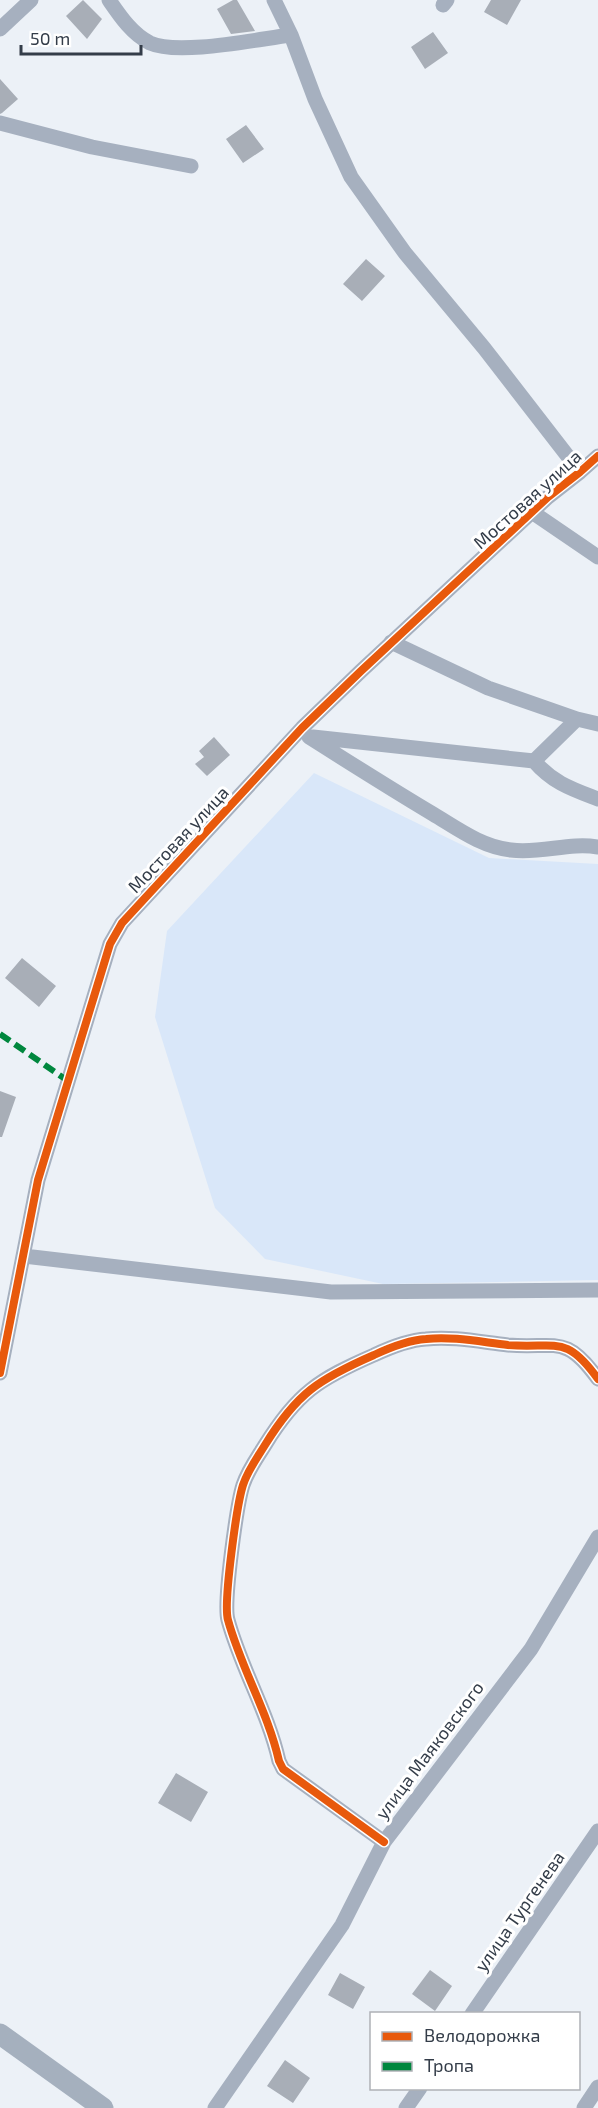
<svg xmlns="http://www.w3.org/2000/svg" width="598" height="2108" font-family="'Exo 2',sans-serif">
  <style>
    .green { fill: #d9e7f9 }
    .building { fill: #a8aeb7 }
    .lines { fill: none; stroke-linecap: round; stroke-linejoin: round }
    .minor { stroke: #a6b0bf; stroke-width: 15 }
    .secondary { stroke: #a5b0be; stroke-width: 21 }
    .quiet { stroke: #00873e; stroke-width: 6; stroke-dasharray: 12 6; stroke-linecap: butt }
    .cycleway-casing { stroke: #fff; stroke-width: 11 }
    .cycleway { stroke: #e8590c; stroke-width: 8 }
    .labels { text-anchor: middle; dominant-baseline: central; stroke-width: 6; stroke-linejoin: round; paint-order: stroke }
    .street-label { font-size: 18px; fill: #343d49; stroke: #fff }
  </style>
  <rect width="100%" height="100%" fill="#ecf1f7"/>
  <!-- green -->
  <path class="green" d="M314,773L489,858L598,864V1280L383,1284L265,1259L215,1208L155,1017L167,931Z"/>
  <!-- building -->
  <path class="building" d="M83,0L102,19L87,39L66,16Z
    M233,0H237L255,31L231,34L217,9Z
    M491,0H521L507,25L484,12Z
    M433,32L448,53L425,69L411,47Z
    M0,79L18,99L2,113L0,114Z
    M246,125L264,149L243,163L226,139Z
    M366,259L385,276L362,301L343,284Z
    M214,737L230,755L207,776L195,764L204,757L199,751Z
    M22,958L56,986L39,1007L5,978Z
    M0,1091L16,1097L2,1137H0Z
    M176,1773L208,1792L191,1822L158,1803Z
    M430,1970L452,1986L435,2011L412,1994Z
    M340,1973L365,1987L353,2009L328,1995Z
    M285,2060L310,2078L293,2103L267,2086Z"/>
  <g class="lines">
    <!-- minor -->
    <path class="minor" d="M109,0C120,16 132,34 150,43C178,56 258,39 291,35
      M274,0L291,35L315,99L351,177L405,253L484,348L580,472
      M443,5L447,0
      M0,29L31,0
      M0,123L92,147L191,166
      M532,512L598,557
      M391,642L488,688L577,719
      M309,737C350,763 391,789 433,814C458,829 482,847 511,850C541,854 569,842 598,847
      M313,737L534,761L577,719L598,724
      M534,761C553,783 572,789 598,799
      M24,1256L331,1292L598,1290
      M0,1373L38,1180L110,944L122,923L302,728L361,671L548,497L580,472L598,456
      M384,1842L283,1769L279,1761C268,1712 241,1668 228,1620C223,1603 237,1504 243,1485C248,1470 257,1458 265,1445C297,1393 319,1379 374,1355C391,1347 408,1340 426,1339C452,1336 481,1342 508,1345C556,1349 565,1333 598,1379
      M472,2014L598,1831
      M215,2108L342,1925L384,1842L531,1649L598,1537
      M406,2108L420,2088
      M584,2108L598,2087"/>
    <!-- secondary -->
    <path class="secondary" d="M0,2034L103,2108"/>
    <!-- quiet -->
    <path class="quiet" d="M0,1034L68,1081"/>
    <defs>
      <path id="cycleway" d="M0,1373L38,1180L110,944L122,923L302,728L361,671L548,497L580,472L598,456
        M384,1842L283,1769L279,1761C268,1712 241,1668 228,1620C223,1603 237,1504 243,1485C248,1470 257,1458 265,1445C297,1393 319,1379 374,1355C391,1347 408,1340 426,1339C452,1336 481,1342 508,1345C556,1349 565,1333 598,1379"/>
    </defs>
    <!-- cycleway casing -->
    <use href="#cycleway" class="cycleway-casing"/>
    <!-- cycleway -->
    <use href="#cycleway" class="cycleway"/>
  </g>
  <g class="labels">
    <!-- street labels -->
    <g class="street-label">
      <text transform="translate(527 499) rotate(-42)">Мостовая улица</text>
      <text transform="translate(178 839) rotate(-47)">Мостовая улица</text>
      <text transform="translate(429 1750) rotate(-53)">улица Маяковского</text>
      <text transform="translate(519 1911) rotate(-55)">улица Тургенева</text>
    </g>
  </g>
  <!-- legend -->
  <rect x="370" y="2012" width="210" height="78" fill="#ffffff" stroke="#aeb1b6" stroke-width="1.5"/>
  <rect x="382" y="2032" width="30" height="9" fill="#e8590c" stroke="#aeb1b6" stroke-width="1.5"/>
  <text x="424" y="2042" font-size="18" fill="#343d49">Велодорожка</text>
  <rect x="382" y="2062" width="30" height="9" fill="#00873e" stroke="#aeb1b6" stroke-width="1.5"/>
  <text x="424" y="2072" font-size="18" fill="#343d49">Тропа</text>
  <!-- scale -->
  <path d="M21 45v9h120v-9" fill="none" stroke="#343d49" stroke-width="3"/>
  <text x="30" y="45" font-size="18" fill="#343d49" stroke="#ffffff" stroke-width="4.5" paint-order="stroke">50 m</text>
</svg>
